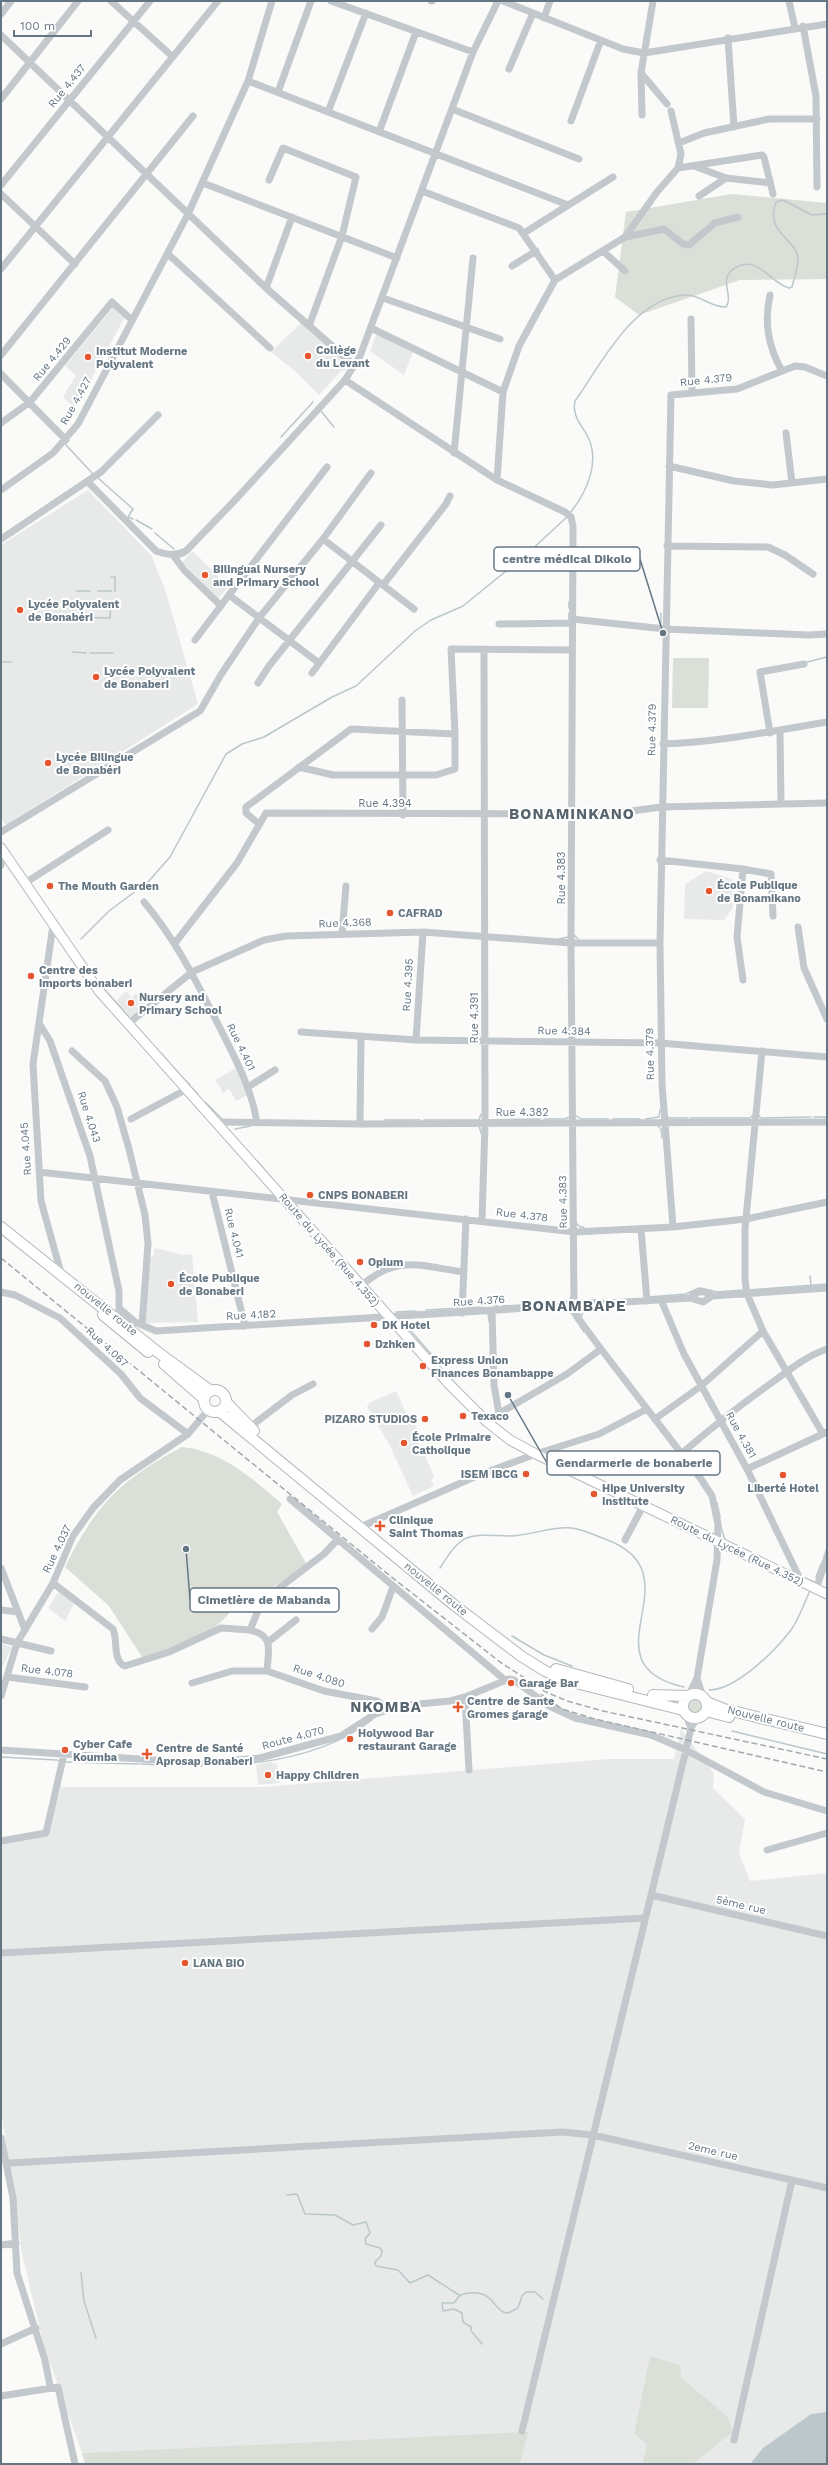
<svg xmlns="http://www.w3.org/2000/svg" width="828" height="2465" font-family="'Work Sans',sans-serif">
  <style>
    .built { fill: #e8e9e9 }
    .green { fill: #dadfd7 }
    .water { fill: #bbc7cb }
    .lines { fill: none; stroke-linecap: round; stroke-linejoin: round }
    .stream { stroke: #bbc7cb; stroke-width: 1.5 }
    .major-casing { stroke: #b5babe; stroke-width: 11 }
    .highway-casing { stroke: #b4b9bd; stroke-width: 12 }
    .minor { stroke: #c3c8cc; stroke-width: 7 }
    .major { stroke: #fff; stroke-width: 9 }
    .highway { stroke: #fff; stroke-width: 10 }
    .rail { stroke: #a2aab0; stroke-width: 1.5; stroke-dasharray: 6 3; stroke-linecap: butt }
    .poi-dot { fill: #e4572e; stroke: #fff; stroke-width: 1.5 }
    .labels { text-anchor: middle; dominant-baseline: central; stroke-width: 4; stroke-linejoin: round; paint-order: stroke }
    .street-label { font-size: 11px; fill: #657683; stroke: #fff }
    .poi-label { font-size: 11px; font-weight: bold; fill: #657683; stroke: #fff; text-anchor: start }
    .district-label { font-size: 15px; font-weight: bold; letter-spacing: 1px; fill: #57646e; stroke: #fff }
    .leader { fill: none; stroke: #657683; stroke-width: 1.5 }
    .callout-dot { fill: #657683; stroke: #fff; stroke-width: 1.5 }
    .callout { fill: #fff; stroke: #657683; stroke-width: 1.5 }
    .callout-label { font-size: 12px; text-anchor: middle; font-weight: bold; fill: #657683 }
  </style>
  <rect width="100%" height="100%" fill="#fafaf8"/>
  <!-- built -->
  <path class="built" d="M114,306L125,317L75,409L63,397L76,375L65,366Z
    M301,323L350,366L344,371L342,370L319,395L296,372L271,352Z
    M377,333L413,352L404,375L370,351Z
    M88,490L151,555L165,589L198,704L6,825L1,818V545Z
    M193,551L228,587L218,599L182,562Z
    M706,871L732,879L733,907L724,920L684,919L685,884Z
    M126,991L132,998L136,993L146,1004L132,1018L116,1001Z
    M236,1068L248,1095L236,1101L229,1088L221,1095L223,1092L215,1080Z
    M155,1248L184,1255L192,1254L198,1322L144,1323L150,1258L153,1257Z
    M396,1391L406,1413L412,1418L421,1437L419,1442L434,1476L431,1480L434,1486L413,1496L389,1444L367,1407L369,1403Z
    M60,1589L76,1600L65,1621L48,1608Z
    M1,1644L12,1647L1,1670Z
    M681,1729L714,1773L713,1788L745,1819L739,1853L750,1881L827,1873V2412L811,2414L763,2448L750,2464H693L733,2432L728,2417L650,2357L634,2434L647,2444L642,2464H520L527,2433L82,2453L44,2346L22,2254L1,2110V1842L47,1835L61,1787H263L609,1759H674Z
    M270,1762L277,1764L280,1783L258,1785L256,1765Z"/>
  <!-- green -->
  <path class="green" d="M732,194L827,203V279L740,280L639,315L615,297L626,212Z
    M673,658H709L708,708H672Z
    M182,1447C222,1451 253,1479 282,1504L277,1512L307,1565L262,1594L256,1596L252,1590L238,1598L240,1604C230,1610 230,1613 223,1620C204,1638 167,1652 142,1657L109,1606L65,1567C95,1506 121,1479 182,1447Z
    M685 1706a10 10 0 1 1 20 0a10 10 0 1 1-20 0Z
    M650,2356L680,2365L681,2378L728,2417L733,2432L693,2464H642L647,2444L634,2434Z
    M528,2432L520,2464H85L82,2453Z"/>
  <!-- water -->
  <path class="water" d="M827,2412V2464H750L763,2448L811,2414Z"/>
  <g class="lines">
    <!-- stream -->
    <path class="stream" d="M321,411L334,427
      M281,437L313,402
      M65,444L93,474
      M98,478L133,509L128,517L133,519
      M570,513C587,492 601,461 587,435C580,423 572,415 575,401C602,363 633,298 685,295C700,294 711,308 726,307C734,296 719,281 732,270C757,251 770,284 789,288L792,287C794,278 798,268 798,259C798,239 764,234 776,202L783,200L812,215L827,214
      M136,520L152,529
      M155,533L174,549
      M177,558L185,555
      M111,577H115V591
      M77,591H90
      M98,591H111
      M569,608V602
      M30,616L62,617
      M64,617L110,618L111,602H109
      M569,619V613
      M661,627V613
      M73,652L86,653
      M90,653H113
      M1,662H11
      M807,662L827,657
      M575,808L580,810
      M574,935L578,939
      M81,939L109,911L148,882L170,857L226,754L242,744L264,737L332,697L356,686L415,631L431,620L463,606L528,553L568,516
      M559,939L568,937
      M104,989L129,1017
      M161,1053L172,1066
      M174,1068L178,1072
      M178,1073L184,1079
      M185,1080L190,1085
      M192,1088L197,1093
      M205,1102L222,1119
      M575,1115L581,1119H608
      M758,1115L761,1118L811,1117
      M667,1116L669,1118H688
      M814,1117H827
      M690,1118H750L753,1115
      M544,1119H565L569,1117
      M613,1119H640
      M646,1119L659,1117L660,1110
      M384,1120H420
      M424,1120H479L481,1114
      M487,1120L540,1119
      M657,1125L661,1129L662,1138
      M479,1126L481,1133
      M235,1129L251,1126
      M258,1162L267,1173
      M576,1223L580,1227H584
      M810,1276L811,1285
      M709,1290L717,1292L743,1290
      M749,1290L827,1284
      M648,1297L686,1294L699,1288L705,1289
      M583,1300H599
      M564,1302L569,1301L571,1297
      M529,1304H536
      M494,1306H498
      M502,1306L522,1305
      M466,1308L483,1307
      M566,1309L572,1314L584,1332
      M426,1310L460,1308
      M396,1312L416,1311
      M488,1313L489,1321
      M581,1317L584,1310L600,1307
      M402,1318L403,1322L432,1355
      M717,1503L720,1517
      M721,1527L725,1540
      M824,1557L827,1548
      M440,1568C463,1530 469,1535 510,1536C530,1536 551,1526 571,1528C583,1529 594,1535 605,1539C701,1574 580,1663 684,1687
      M802,1577L814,1582
      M816,1577L821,1564
      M512,1636L544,1655L572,1666
      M709,1690C736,1690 775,1651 791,1630C799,1619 804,1603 810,1591
      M398,1710L420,1707
      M378,1716L395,1710
      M732,1731L827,1754
      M1,1757L57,1760L60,1762
      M66,1762L139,1764
      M141,1764C219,1768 307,1769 372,1720
      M287,2195L297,2194L305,2214L335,2215L353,2225L366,2222L370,2233L365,2239L366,2244L380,2248L382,2251L381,2256L375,2262L376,2266L398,2270L410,2283L428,2275L459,2295
      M81,2273L84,2301L96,2338
      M471,2331V2327L463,2322L462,2313L454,2309L443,2311L442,2303H454L460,2295C496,2285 491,2312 508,2313L518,2308L522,2296L526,2292H535L543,2299
      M472,2332L482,2344"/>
    <defs>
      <path id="major" d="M1,848L99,991L449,1384L486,1421L510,1440L536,1454L827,1594"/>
      <path id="highway" d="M1,1227L159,1353L211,1391
        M103,1315L148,1352
        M164,1364L204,1399
        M204 1401a11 11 0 1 1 22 0a11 11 0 1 1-22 0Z
        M226,1402L254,1431
        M219,1411L454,1605L521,1656L545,1671L568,1681L683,1710
        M556,1669L628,1689
        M683 1706a12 12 0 1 1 24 0a12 12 0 1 1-24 0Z
        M653,1695L687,1696
        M707,1702L724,1709L827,1734
        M706,1711L729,1717"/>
    </defs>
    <!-- major casing -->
    <use href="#major" class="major-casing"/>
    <!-- highway casing -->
    <use href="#highway" class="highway-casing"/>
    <!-- minor -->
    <path class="minor" d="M111,1L173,57
      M331,1L473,52
      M431,1H432
      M503,1L623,49L644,53L827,24
      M789,1L795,28
      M1,14L11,1
      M544,18L550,1
      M803,26L816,96L817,187
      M1,35L266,288L355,366
      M728,38L734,127
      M509,69L533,13
      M641,73L667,104
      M248,81L568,205
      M278,92L311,1
      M1,99L78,1
      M452,109L579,159
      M328,112L366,13
      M642,115L641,73L653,1
      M571,121L601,40
      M379,132L416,32
      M679,143L704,133L769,119H817
      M694,166L726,178L770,183
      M678,168L762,155L764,157L773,194
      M269,180L283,148L356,177L342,236L309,326
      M203,183L397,258
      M1,185L150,1
      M422,191L519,228L555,280
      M1,194L75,264
      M699,196L726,178
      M524,233L613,177
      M625,237L664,229L683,244L689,245L715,223L738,217
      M603,251L625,271
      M168,254L270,348
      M512,266L536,251
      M1,269L218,1
      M266,288L292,217
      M770,295C764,323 768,346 782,371
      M383,298L500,339
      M691,319L692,393
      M371,328L503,392
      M1,355L193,116
      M1,374L66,440
      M345,380L497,480L565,512L571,517L573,526L571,943L574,1306L578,1318L601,1349L701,1479L712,1496L718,1524L717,1560L697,1678L689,1695
      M1,423L30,402L112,302L132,320
      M786,433L792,483
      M454,453L473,258
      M669,466L734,481L773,485L827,479
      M497,480L503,392L519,346L555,280L625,237L657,192L678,168L681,154L671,111
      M88,482L156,551C167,555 175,556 186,551L237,498L345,380L360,356L473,52L498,1
      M1,490L53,453L78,424L188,214L248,81L272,1
      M1,539L101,472L158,415
      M323,539L414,609
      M667,546L768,547L785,555L813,574
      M173,555L184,570L221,606
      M383,585L446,504L450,496
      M572,619L665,629L808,635L827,634
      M499,624L572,623
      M195,640L229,595
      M319,663L229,595L327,467
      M312,673L379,583
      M258,683L269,666L381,525
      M402,700L403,815
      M780,732L781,804
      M770,733L760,672L804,664
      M663,744C719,742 772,731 827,722
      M299,767L333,775H436L455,769V734
      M259,824L246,813V807L351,729L455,734L451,649L572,650
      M1,832L200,711L222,673L259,618L323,539L371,473
      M660,860L743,869L737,937L743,980
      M1,865L3,851
      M743,869L771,874L773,916
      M25,883L108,830
      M144,902C177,941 198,985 221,1030C236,1060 252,1090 257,1123
      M53,925L39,1023L50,1041L90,1156L119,1291V1313
      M798,927L804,968L827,1019
      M342,933L346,886
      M175,943L237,863L266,813L572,814L617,813L661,807L827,803
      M39,1023L33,1064L41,1201L61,1273
      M128,1024L192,972L264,940L286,936L423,932L571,943H660
      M301,1032L416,1040L660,1043L827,1057
      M416,1040L423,932
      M72,1051L105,1081L117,1107L129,1149L145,1215L148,1244L142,1325
      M762,1051L745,1229V1280L747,1294L763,1331L823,1434
      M248,1087L275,1070
      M131,1119L187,1089
      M218,1122L360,1124L827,1122
      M360,1124L361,1037
      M39,1172L575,1232L673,1227L746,1219L827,1202
      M212,1192L245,1326
      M482,1220L485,1124L484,650
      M673,1227L662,1084L660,943L671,395L737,389L795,366L805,367L827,376
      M641,1229L647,1301
      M361,1286C397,1254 420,1266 463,1272
      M1,1292L15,1295L60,1318L121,1374L140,1398L188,1434
      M712,1296L827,1288
      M690,1298C697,1291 704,1289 712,1296
      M690,1298L703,1302L712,1296
      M661,1300L684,1354L747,1469L801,1581
      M120,1309L135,1322L156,1331L690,1298
      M492,1311L494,1385L499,1414
      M462,1313L466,1219
      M655,1419L701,1386L763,1331
      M486,1421L567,1374L601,1349
      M250,1427L292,1395L313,1384
      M681,1454C710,1429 739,1406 770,1384C788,1371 806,1356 827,1349
      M747,1469L827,1432
      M290,1499L505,1680
      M365,1525L479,1475L536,1454L599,1434L647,1409
      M625,1540L643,1506
      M1,1568L25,1630
      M53,1583L113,1629C118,1639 112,1661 125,1666L169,1652L221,1628L250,1630L262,1601L324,1554L337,1540
      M816,1589L827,1557
      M1,1610L18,1612
      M372,1629L382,1617L393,1587
      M250,1630C275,1636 268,1651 267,1671
      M1,1639L51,1651
      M268,1642L296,1620
      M7,1677L85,1687
      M697,1678L703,1697
      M192,1683L232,1671H267L324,1691L377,1701L386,1707
      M1,1696L17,1643L53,1583L73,1536L93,1508L120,1480L188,1434L208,1410
      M465,1697L469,1770
      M686,1715L691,1728
      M1,1750L202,1763L260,1758L341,1736L386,1707L450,1701L465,1697L509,1679L514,1680L549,1706L575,1718L651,1735L686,1750L691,1728L697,1718
      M1,1841L46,1833L64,1754
      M767,1850L827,1833
      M651,1895L827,1936
      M1,1953L645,1918
      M1,2138L13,2198L17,2273L45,2360L50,2386
      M10,2163L563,2132L593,2135L827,2188
      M1,2245L16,2243
      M1,2344L36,2328
      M1,2396L58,2387L75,2464
      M522,2431L686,1750L764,1792L827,1811
      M734,2440L792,2180"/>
    <!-- major -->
    <use href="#major" class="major"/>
    <!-- highway -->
    <use href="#highway" class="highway"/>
    <!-- rail -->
    <path class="rail" d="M1,1258L389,1575L500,1662L546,1692L567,1701L603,1711L827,1759
      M541,1694L562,1709L595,1719L827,1772"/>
  </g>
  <!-- markers -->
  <g class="poi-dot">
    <circle cx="308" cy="356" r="4"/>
    <circle cx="88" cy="357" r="4"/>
    <circle cx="205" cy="575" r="4"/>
    <circle cx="20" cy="610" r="4"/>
    <circle cx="96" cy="677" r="4"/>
    <circle cx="48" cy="763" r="4"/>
    <circle cx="50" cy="886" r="4"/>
    <circle cx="709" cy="891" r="4"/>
    <circle cx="390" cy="913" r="4"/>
    <circle cx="31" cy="976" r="4"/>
    <circle cx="131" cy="1003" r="4"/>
    <circle cx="310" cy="1195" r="4"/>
    <circle cx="360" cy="1262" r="4"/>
    <circle cx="171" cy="1284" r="4"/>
    <circle cx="374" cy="1325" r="4"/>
    <circle cx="367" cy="1344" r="4"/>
    <circle cx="423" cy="1366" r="4"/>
    <circle cx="463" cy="1416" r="4"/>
    <circle cx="425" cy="1419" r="4"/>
    <circle cx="404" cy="1443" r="4"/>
    <circle cx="526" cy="1474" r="4"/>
    <circle cx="783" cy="1475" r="4"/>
    <circle cx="594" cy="1494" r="4"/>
    <path d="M378 1520h4v4h4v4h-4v4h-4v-4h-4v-4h4z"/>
    <circle cx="511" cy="1683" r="4"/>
    <path d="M456 1701h4v4h4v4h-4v4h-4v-4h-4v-4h4z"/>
    <circle cx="350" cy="1739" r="4"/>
    <circle cx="65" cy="1750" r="4"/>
    <path d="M145 1748h4v4h4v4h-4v4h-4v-4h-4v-4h4z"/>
    <circle cx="268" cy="1775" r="4"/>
    <circle cx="185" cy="1963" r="4"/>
  </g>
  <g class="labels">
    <!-- street labels -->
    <g class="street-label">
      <text transform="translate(67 86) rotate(-51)">Rue 4.437</text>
      <text transform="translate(52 359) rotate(-51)">Rue 4.429</text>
      <text transform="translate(706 380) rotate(-6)">Rue 4.379</text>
      <text transform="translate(76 401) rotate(-61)">Rue 4.427</text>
      <text transform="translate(652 730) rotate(-89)">Rue 4.379</text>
      <text x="385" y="803">Rue 4.394</text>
      <text transform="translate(561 878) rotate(-90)">Rue 4.383</text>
      <text transform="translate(345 923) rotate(-2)">Rue 4.368</text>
      <text transform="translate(408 985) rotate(-87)">Rue 4.395</text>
      <text transform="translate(474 1018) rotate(-90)">Rue 4.391</text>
      <text transform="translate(564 1031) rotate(1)">Rue 4.384</text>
      <text transform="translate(241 1047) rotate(64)">Rue 4.401</text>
      <text transform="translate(650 1054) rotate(-91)">Rue 4.379</text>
      <text x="522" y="1112">Rue 4.382</text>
      <text transform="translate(89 1117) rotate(72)">Rue 4.043</text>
      <text transform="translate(26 1149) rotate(-94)">Rue 4.045</text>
      <text transform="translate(563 1202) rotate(-91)">Rue 4.383</text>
      <text transform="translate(522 1215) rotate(7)">Rue 4.378</text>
      <text transform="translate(234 1233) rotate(76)">Rue 4.041</text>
      <text transform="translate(329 1250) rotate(49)">Route du Lycée (Rue 4.352)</text>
      <text transform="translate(479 1301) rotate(-4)">Rue 4.376</text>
      <text transform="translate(106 1309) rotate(39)">nouvelle route</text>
      <text transform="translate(251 1315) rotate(-3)">Rue 4.182</text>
      <text transform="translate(107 1347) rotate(43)">Rue 4.067</text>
      <text transform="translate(741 1435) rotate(61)">Rue 4.381</text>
      <text transform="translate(57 1549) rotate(-64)">Rue 4.037</text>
      <text transform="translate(737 1551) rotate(26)">Route du Lycée (Rue 4.352)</text>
      <text transform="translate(436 1589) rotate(39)">nouvelle route</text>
      <text transform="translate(47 1671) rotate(7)">Rue 4.078</text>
      <text transform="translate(319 1676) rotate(18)">Rue 4.080</text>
      <text transform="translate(766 1719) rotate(14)">Nouvelle route</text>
      <text transform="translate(293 1738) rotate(-15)">Route 4.070</text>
      <text transform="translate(741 1905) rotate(13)">5ème rue</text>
      <text transform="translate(713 2151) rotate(13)">2eme rue</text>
    </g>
    <!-- poi labels -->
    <g class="poi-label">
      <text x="316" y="350">Collège<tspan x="316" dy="13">du Levant</tspan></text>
      <text x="96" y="351">Institut Moderne<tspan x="96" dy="13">Polyvalent</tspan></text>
      <text x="213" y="569">Bilingual Nursery<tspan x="213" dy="13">and Primary School</tspan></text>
      <text x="28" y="604">Lycée Polyvalent<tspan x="28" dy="13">de Bonabéri</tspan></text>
      <text x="104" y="671">Lycée Polyvalent<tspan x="104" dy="13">de Bonaberi</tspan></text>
      <text x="56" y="757">Lycée Bilingue<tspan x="56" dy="13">de Bonabéri</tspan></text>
      <text x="717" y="885">École Publique<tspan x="717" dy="13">de Bonamikano</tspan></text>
      <text x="58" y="886">The Mouth Garden</text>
      <text x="398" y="913">CAFRAD</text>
      <text x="39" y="970">Centre des<tspan x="39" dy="13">imports bonaberi</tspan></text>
      <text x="139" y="997">Nursery and<tspan x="139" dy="13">Primary School</tspan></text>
      <text x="318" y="1195">CNPS BONABERI</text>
      <text x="368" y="1262">Opium</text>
      <text x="179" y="1278">École Publique<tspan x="179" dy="13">de Bonaberi</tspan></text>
      <text x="382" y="1325">DK Hotel</text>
      <text x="375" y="1344">Dzhken</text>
      <text x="431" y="1360">Express Union<tspan x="431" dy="13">Finances Bonambappe</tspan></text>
      <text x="471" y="1416">Texaco</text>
      <text x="417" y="1419" text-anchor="end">PIZARO STUDIOS</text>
      <text x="412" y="1437">École Primaire<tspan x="412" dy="13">Catholique</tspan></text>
      <text x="518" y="1474" text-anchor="end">ISEM IBCG</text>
      <text x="602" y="1488">Hipe University<tspan x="602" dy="13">Institute</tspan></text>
      <text x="783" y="1488" text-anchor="middle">Liberté Hotel</text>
      <text x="389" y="1520">Clinique<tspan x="389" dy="13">Saint Thomas</tspan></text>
      <text x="519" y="1683">Garage Bar</text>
      <text x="467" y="1701">Centre de Sante<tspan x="467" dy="13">Gromes garage</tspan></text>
      <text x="358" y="1733">Holywood Bar<tspan x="358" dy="13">restaurant Garage</tspan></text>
      <text x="73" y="1744">Cyber Cafe<tspan x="73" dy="13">Koumba</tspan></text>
      <text x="156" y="1748">Centre de Santé<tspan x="156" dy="13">Aprosap Bonaberi</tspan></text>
      <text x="276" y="1775">Happy Children</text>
      <text x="193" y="1963">LANA BIO</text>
    </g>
    <!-- district labels -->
    <g class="district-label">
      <text x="572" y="814">BONAMINKANO</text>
      <text x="574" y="1306">BONAMBAPE</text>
      <text x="386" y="1707">NKOMBA</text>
    </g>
  </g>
  <!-- callouts -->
  <path class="leader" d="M663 633L640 559M508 1395L547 1463M186 1549L190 1600"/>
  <g class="callout-dot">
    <circle cx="663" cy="633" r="4"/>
    <circle cx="508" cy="1395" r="4"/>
    <circle cx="186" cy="1549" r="4"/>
  </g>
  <g class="callout">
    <rect x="494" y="547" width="146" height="24" rx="4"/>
    <rect x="547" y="1451" width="173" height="24" rx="4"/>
    <rect x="190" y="1588" width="149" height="24" rx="4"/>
  </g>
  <g class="callout-label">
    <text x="567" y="563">centre médical Dikolo</text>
    <text x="634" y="1467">Gendarmerie de bonaberie</text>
    <text x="264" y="1604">Cimetière de Mabanda</text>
  </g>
  <!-- border -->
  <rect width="828" height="2465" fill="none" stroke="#657683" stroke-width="4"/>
  <!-- scale -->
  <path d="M14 30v6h77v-6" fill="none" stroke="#657683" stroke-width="2"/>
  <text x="20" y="30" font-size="12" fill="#657683" stroke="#ffffff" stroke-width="3" paint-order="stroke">100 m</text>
</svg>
